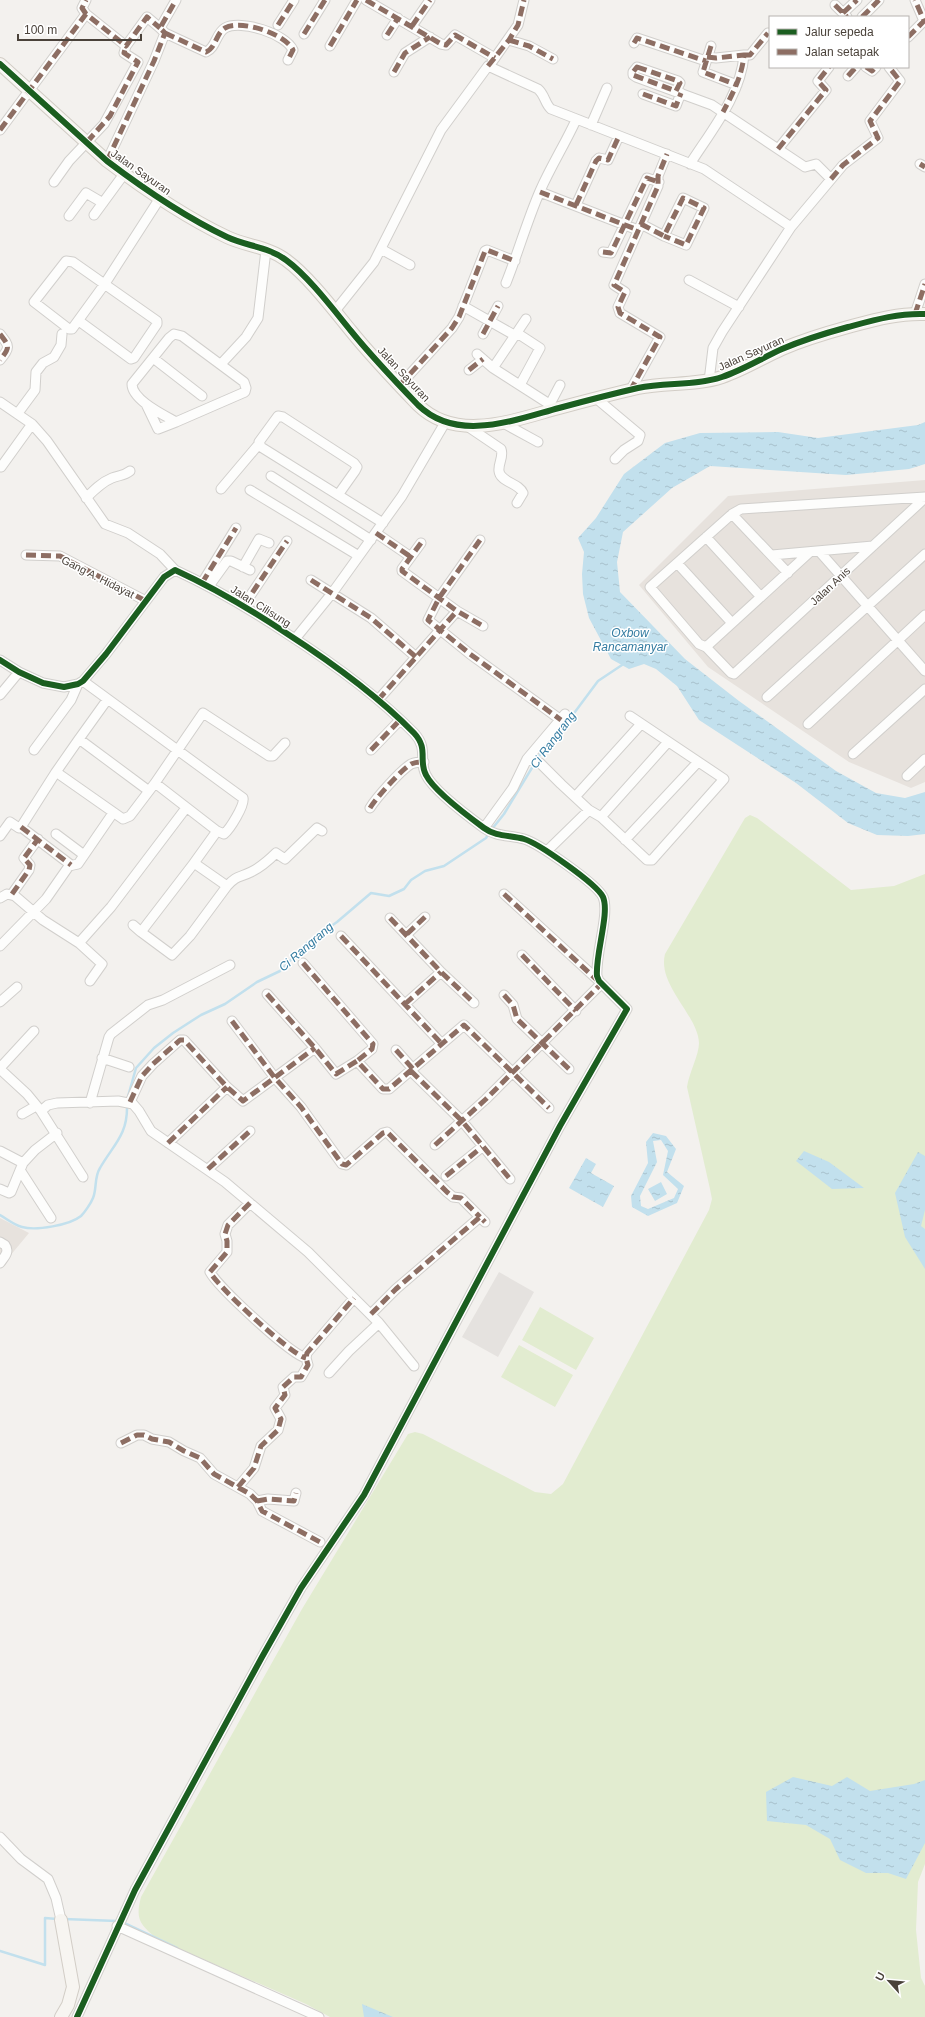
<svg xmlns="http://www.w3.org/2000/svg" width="925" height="2017" font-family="Helvetica,sans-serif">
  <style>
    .residential { fill: #e7e2dd }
    .grass { fill: #e2ecd0 }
    .parking { fill: #e5e2df }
    .water { fill: url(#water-ripples); fill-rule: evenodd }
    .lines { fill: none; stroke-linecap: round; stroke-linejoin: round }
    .stream { stroke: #c2e0ed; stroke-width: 2.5 }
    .street-casing { stroke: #d1cfcc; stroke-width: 11 }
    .secondary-casing { stroke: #d2cdc6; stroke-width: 14 }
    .street { stroke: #fdfdfc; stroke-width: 9 }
    .secondary { stroke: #f7f5f1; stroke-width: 12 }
    .quiet { stroke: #8d6e63; stroke-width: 5; stroke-dasharray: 10 5; stroke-linecap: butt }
    .cycleway-casing { stroke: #fff; stroke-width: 8 }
    .cycleway { stroke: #1b5e20; stroke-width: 6 }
    .labels { text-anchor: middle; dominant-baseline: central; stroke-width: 3; stroke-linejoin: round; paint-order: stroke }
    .street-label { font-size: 11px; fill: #4a423a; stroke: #fff }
    .water-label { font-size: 12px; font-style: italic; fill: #347ca1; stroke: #fff }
  </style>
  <defs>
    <pattern id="water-ripples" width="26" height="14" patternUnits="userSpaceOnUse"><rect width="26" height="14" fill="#c2e0ed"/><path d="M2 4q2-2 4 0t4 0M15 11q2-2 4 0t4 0" fill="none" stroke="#a8c1cc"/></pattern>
  </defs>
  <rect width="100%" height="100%" fill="#f3f1ee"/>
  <!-- residential -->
  <path class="residential" d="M925,480V782L911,788L849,762L708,667L639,585L728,496Z
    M0,1218L29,1233L0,1268Z"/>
  <!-- grass -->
  <path class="grass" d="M750,815L757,818L851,890L894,886L925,874V1864L918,1882L916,1930L921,1978L925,1986V2017H330L306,2004L157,1939C140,1924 135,1920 141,1897L302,1609L408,1434L415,1432L423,1434L535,1492L551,1494L563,1484L709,1210L712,1199L710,1189L687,1087C689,1073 699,1055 699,1043C698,1015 657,985 665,954L745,818Z
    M540,1307L594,1338L576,1370L522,1340Z
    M519,1345L573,1375L555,1407L501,1377Z"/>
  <!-- parking -->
  <path class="parking" d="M499,1272L534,1292L498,1357L462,1337Z"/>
  <!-- water -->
  <path class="water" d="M925,422V464L909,469L846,475L710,466L672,488L623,532L617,562L620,592L685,659L739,701L836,771L876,793L905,798L925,792V834L908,836L877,835L848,823L796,783L699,720L677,686L656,669L644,664L629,669L611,659L589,618L583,594L582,574L584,552L578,538L596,518L624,474L665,443L700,433L778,432L818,438L918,425Z
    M653,1133L666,1136L676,1149L667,1172L684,1186L677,1203L648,1216L632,1207L631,1196L648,1163L646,1142ZM661,1140L668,1151L663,1175L678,1189L674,1198L648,1209L641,1206L640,1196L657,1162L653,1141Z
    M804,1151L829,1162L864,1188L832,1189L796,1161Z
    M918,1152L925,1156V1210L921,1226L925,1229V1269L905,1237L895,1193Z
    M586,1158L596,1164L591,1173L614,1186L603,1207L569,1188Z
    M661,1182L667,1194L655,1201L648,1189Z
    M793,1777L832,1786L847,1777L870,1791L914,1784L925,1780V1843L906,1879L888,1873H866L840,1860L830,1839L806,1825L767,1821L766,1792Z
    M362,2004L393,2017H364Z"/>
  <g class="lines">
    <!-- stream -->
    <path class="stream" d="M492,829L504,814L541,753L563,728L598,681L625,663
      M127,1100L136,1068L154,1048L173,1033L201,1015L225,1004L257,982L280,971L307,943L337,922L371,893L389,896L404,889L411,880L425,871L444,866L486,838L489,833
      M0,1215C7,1219 14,1225 22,1227C36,1231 70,1225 81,1216C85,1212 91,1203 93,1198C97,1189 94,1177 100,1168C113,1145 128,1135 127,1105
      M64,1919L117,1921
      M122,1922L177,1948
      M0,1951L45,1965V1918L57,1919"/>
    <defs>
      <path id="street" d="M366,0L441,44L446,45L455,35L495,58
        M835,5L847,17
        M843,13L857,0
        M86,14L82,8L86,0
        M862,17L879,0
        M278,25L294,0
        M412,26L430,0
        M165,33L206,52C216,48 216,33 225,28C241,19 286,34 293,50L288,60
        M304,34L325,0
        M387,35L398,18
        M908,37L924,21L915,0
        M509,40L529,46L553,59
        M634,43L637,38L706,61
        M330,46L357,0
        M711,46L703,72L737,85
        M744,55H750L768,33
        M492,62L518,25L524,0
        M866,67L872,71L876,67
        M394,72L405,53L430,37
        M848,76L856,67
        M676,91L680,83L678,81L637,67L633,72V75L636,77L712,105L805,167L816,164L831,179
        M643,94L676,106L681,93
        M591,125L607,88
        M0,130L86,14L126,46L147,17L160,28
        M778,149L826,90L818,81L829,67
        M107,161L154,61L165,33L160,28L176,0
        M690,164C711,131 741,95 744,55L716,58L707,57
        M920,164L925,167
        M54,182L69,161L104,124L138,62L124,53L126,46
        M540,192L638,230
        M576,205L596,161L599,158L608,160L619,136
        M94,215L124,174
        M69,216L86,193L103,203
        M641,224L664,236L683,198L704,208L686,245L664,236
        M791,227L843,165L878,138L870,121L900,81L889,67
        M381,249L410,265
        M603,252L611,253L647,178L659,182
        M689,280L739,307
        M506,283C518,253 527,221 540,191C551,166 565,144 576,120
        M463,306L516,336
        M335,311L374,262L441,130L488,66L538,89C545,95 545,104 551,109L704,169L791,227L722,332L713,348L709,381
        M915,314L925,284
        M526,319L493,368L557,409
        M79,321L131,359L134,358L157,324V321L73,262L66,261L34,302L69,329H72L104,285L160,198
        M517,333L540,348L520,385
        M0,334C10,347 10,347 0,360
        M174,334L182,336L244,382L246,388L245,392L176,422C164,415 132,400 132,384L169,338Z
        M483,334L498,306
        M477,354L493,368
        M153,358L202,396
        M221,364L246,337L258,318L266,250
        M469,370L483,359
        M400,385L452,328L459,317L485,251L487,250L515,261
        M630,391L660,337L620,313L618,307L625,292L614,285L658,186V176L667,154
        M597,399L640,435L638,441L624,450L615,459
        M0,402L32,424L47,441L105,524L128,533L160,554L175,570
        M146,404L158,429L176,422
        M550,404L560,385
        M18,413L35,390L36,372L43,363L54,357L61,345L62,334
        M505,424L538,442
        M467,426L501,449C504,457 498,463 499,471C500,482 519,483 523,493L517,503
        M1,467L32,424
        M271,476L371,540
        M221,489L259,444
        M250,490L359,556
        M338,495L355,471L357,467L354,463L283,417L278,416L259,442L261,447L383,523
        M86,498C94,490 102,482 112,478C119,475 124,476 130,471
        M732,514L788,573
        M376,533L411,557
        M706,537L761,597
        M480,540L439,598L428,620L470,654L561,720
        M421,543L402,569V571L457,611L483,626
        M819,551L925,671
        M810,552L706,647L699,644L650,587L732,514L741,509L925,497
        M26,555L60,556L146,601
        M772,555L873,546
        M677,563L732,623
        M243,567L259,539L269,543
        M311,580L371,618L416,657
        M202,583L236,528
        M209,586L227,561H231L250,570
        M244,605L287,541
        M295,639L333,592L402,496L446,421
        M706,647L731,673L734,674L925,498
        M0,660L19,672L43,683L64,687L78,684L83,681L106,654L164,577L175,570C214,588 250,609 286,633C331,662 376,694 414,733C429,749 418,760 426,775C434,791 469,817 484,828C496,837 511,835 524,839C538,843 597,884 603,897C610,913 595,955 597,976L599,981L627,1009L560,1126L364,1495L301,1588L262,1657L135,1890L77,2017
        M83,681L243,798C245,805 230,829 224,834L217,831
        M0,695L19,672
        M767,697L925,554
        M378,700L457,611
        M808,724L925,615
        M79,739L107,700
        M34,750L71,700L78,684
        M371,750L400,720
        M853,754L925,689
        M527,759L540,763L561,784L589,810L601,817L647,860H652L724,779L630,716
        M907,776L925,759
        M155,783L203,713L269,756H273L285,743
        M149,791L79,739L56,772L123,819L130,816L155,783L217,831L194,863L227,886L190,936L172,955L141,932L194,863
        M575,797L641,724
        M370,808C376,798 401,770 411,764C416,762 419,762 424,762
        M601,817L668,742
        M21,827L71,865
        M484,828L513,788L527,759L565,714
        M56,834L84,855
        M0,836L10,822L19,828L21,827L56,772
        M625,840L698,762
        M548,850L589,810
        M227,886C237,875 239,878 251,872C261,867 268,861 276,853L285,859L317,828L322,831
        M12,894L29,870L30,865L24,858L38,839
        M504,894L599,981
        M0,898L7,894L15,896L43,920L79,943L111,907L186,808
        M390,918L441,972L474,1003
        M133,925L141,932
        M407,934L425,917
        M341,936L441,1043
        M79,943L102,964L90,981
        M0,946L46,899L69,866L78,864L113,813
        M522,955L576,1011
        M303,963L373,1044L372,1049L357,1061
        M267,994L315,1048L336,1074L357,1061L383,1089H389L464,1025L549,1108
        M504,995L513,1005L517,1019L569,1069
        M0,1002L17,987
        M405,1004L441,972
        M232,1021L275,1078L301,1107L342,1164L346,1165L383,1133L387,1132L447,1192L453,1197L461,1198L480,1217
        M396,1050L413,1069
        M102,1058L129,1067
        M0,1068L34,1031
        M0,1069L27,1094L41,1111L48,1105L57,1103L118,1101L133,1104L139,1111L151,1131L225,1182L308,1252L379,1323L414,1366
        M411,1071L462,1121L510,1179
        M130,1102L142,1076L153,1064L180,1040H184L227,1087L243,1101L315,1048
        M90,1103L109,1037L111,1034L148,1005L163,1000L230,965
        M41,1111L83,1177
        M22,1114L36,1106
        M168,1143L227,1087
        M435,1145L486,1099L601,984
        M0,1151L23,1163
        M208,1169L250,1131
        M20,1170L51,1218
        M446,1176L482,1147
        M0,1189L9,1193L11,1192L23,1163L35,1150L57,1133
        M250,1203L228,1225L225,1234L227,1241V1252L210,1272C218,1287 290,1354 306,1358
        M0,1242L5,1245C10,1252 4,1257 0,1263
        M371,1314L396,1289L480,1217L485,1222
        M329,1373L349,1351L379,1323
        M121,1443L137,1435H144L152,1439L169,1442L184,1451L200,1458L214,1474L250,1494L257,1501L262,1511L320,1542
        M238,1487L254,1468L261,1446L278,1430L281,1419L275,1408L285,1395L283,1387L294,1377H301L308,1365L306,1358L307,1353L354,1298
        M257,1501L268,1499L294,1501L296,1493
        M0,1837L21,1859L48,1879L56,1898L61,1920
        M117,1926L319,2017"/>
      <path id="secondary" d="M0,64L107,161C144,189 185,217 227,237C246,246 269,247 286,260C308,276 333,309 351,331C372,357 395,381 418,405C457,443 514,420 559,408C585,401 612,394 638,388C665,382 695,386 722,377C743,370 762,358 782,349C803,340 826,333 848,327C874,320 898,313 925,314
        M61,1920L73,1987L68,2005L61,2017"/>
    </defs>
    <!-- street casing -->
    <use href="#street" class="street-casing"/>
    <!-- secondary casing -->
    <use href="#secondary" class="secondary-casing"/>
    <!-- street -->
    <use href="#street" class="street"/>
    <!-- secondary -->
    <use href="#secondary" class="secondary"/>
    <!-- quiet -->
    <path class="quiet" d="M366,0L441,44L446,45L455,35L495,58
      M835,5L847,17
      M843,13L857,0
      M86,14L82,8L86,0
      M862,17L879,0
      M278,25L294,0
      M412,26L430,0
      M165,33L206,52C216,48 216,33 225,28C241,19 286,34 293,50L288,60
      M304,34L325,0
      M387,35L398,18
      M908,37L924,21L915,0
      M509,40L529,46L553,59
      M634,43L637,38L706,61
      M330,46L357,0
      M711,46L703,72L737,85
      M744,55H750L768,33
      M707,57L716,58L744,55C742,76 733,93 723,112
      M488,66L509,40L518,25L524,0
      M637,67L678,81L680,83L676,91L633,75V72Z
      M866,67L872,71L876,67
      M394,72L405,53L430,37
      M848,76L856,67
      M643,94L676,106L681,93
      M0,130L86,14L126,46L147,17L160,28
      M87,142L110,116L138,62L124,53L126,46
      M778,149L826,90L818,81L829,67
      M107,161L154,61L165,33L160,28L176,0
      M920,164L925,167
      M831,179L843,165L878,138L870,121L900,81L889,67
      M540,192L638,230
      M576,205L596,161L599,158L608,160L619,136
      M641,224L664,236L683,198L704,208L686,245L664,236
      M603,252L611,253L647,178L659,182
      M915,314L925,284
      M0,334C10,347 10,347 0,360
      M483,334L498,306
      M469,370L483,359
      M400,385L452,328L459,317L485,251L487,250L515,261
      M630,391L660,337L620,313L618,307L625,292L614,285L658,186V176L667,154
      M376,533L411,557
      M480,540L439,598L428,620L470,654L561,720
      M421,543L402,569V571L457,611L483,626
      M26,555L60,556L146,601
      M311,580L371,618L416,657
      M202,583L236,528
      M244,605L287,541
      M378,700L457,611
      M371,750L400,720
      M370,808C376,798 401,770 411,764C416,762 419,762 424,762
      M21,827L71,865
      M12,894L29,870L30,865L24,858L38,839
      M504,894L598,981
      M390,918L441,972L474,1003
      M407,934L425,917
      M341,936L441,1043
      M522,955L576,1011
      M303,963L373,1044L372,1049L357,1061
      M267,994L315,1048L336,1074L357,1061L383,1089H389L464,1025L549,1108
      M504,995L513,1005L517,1019L569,1069
      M405,1004L441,972
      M232,1021L275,1078L301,1107L342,1164L346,1165L383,1133L387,1132L447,1192L453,1197L461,1198L480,1217
      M396,1050L413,1069
      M411,1071L462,1121L510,1179
      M130,1102L142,1076L153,1064L180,1040H184L227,1087L243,1101L315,1048
      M168,1143L227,1087
      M435,1145L486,1099L601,984
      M208,1169L250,1131
      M446,1176L482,1147
      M250,1203L228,1225L225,1234L227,1241V1252L210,1272C218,1287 290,1354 306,1358
      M371,1314L396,1289L480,1217L485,1222
      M121,1443L137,1435H144L152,1439L169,1442L184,1451L200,1458L214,1474L250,1494L257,1501L262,1511L320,1542
      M238,1487L254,1468L261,1446L278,1430L281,1419L275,1408L285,1395L283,1387L294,1377H301L308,1365L306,1358L307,1353L354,1298
      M257,1501L268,1499L294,1501L296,1493"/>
    <defs>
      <path id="cycleway" d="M0,64L107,161C144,189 185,217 227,237C246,246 269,247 286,260C308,276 333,309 351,331C372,357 395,381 418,405C457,443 514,420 559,408C585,401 612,394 638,388C665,382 695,386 722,377C743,370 762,358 782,349C803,340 826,333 848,327C874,320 898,313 925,314
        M0,660L19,672L43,683L64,687L78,684L83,681L106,654L164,577L175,570C214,588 250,609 286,633C331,662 376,694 414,733C429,749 418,760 426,775C434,791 469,817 484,828C496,837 511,835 524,839C538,843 597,884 603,897C610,913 595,955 597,976L599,981L627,1009L560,1126L364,1495L301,1588L262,1657L135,1890L77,2017"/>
    </defs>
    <!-- cycleway casing -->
    <use href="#cycleway" class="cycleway-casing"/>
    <!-- cycleway -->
    <use href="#cycleway" class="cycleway"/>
  </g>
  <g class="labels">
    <!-- street labels -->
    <g class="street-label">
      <text transform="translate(141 172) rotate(35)">Jalan Sayuran</text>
      <text transform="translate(751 353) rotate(-24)">Jalan Sayuran</text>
      <text transform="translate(404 374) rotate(47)">Jalan Sayuran</text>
      <text transform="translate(98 577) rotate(27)">Gang A. Hidayat</text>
      <text transform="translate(830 586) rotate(-43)">Jalan Anis</text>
      <text transform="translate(261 606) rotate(32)">Jalan Cilisung</text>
    </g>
    <!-- water labels -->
    <g class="water-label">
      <text x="630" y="633">Oxbow<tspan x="630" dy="14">Rancamanyar</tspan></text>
      <text transform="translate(553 740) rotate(-53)">Ci Rangrang</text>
      <text transform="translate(306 947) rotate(-41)">Ci Rangrang</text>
    </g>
  </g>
  <!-- legend -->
  <rect x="769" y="16" width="140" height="52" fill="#ffffff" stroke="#b7b3b0"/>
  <rect x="777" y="29" width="20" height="6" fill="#1b5e20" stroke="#b7b3b0"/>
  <text x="805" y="36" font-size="12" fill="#4a423a">Jalur sepeda</text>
  <rect x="777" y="49" width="20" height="6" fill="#8d6e63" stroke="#b7b3b0"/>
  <text x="805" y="56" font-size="12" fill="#4a423a">Jalan setapak</text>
  <!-- north arrow -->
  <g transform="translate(889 1981) rotate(297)" stroke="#ffffff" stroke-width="3" paint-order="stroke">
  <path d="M0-3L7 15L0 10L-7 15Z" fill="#4a423a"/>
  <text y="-6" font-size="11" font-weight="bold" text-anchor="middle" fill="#4a423a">U</text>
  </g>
  <!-- scale -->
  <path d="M18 34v6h123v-6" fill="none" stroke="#4a423a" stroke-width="2"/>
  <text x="24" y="34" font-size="12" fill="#4a423a" stroke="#ffffff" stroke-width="3" paint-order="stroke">100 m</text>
</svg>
